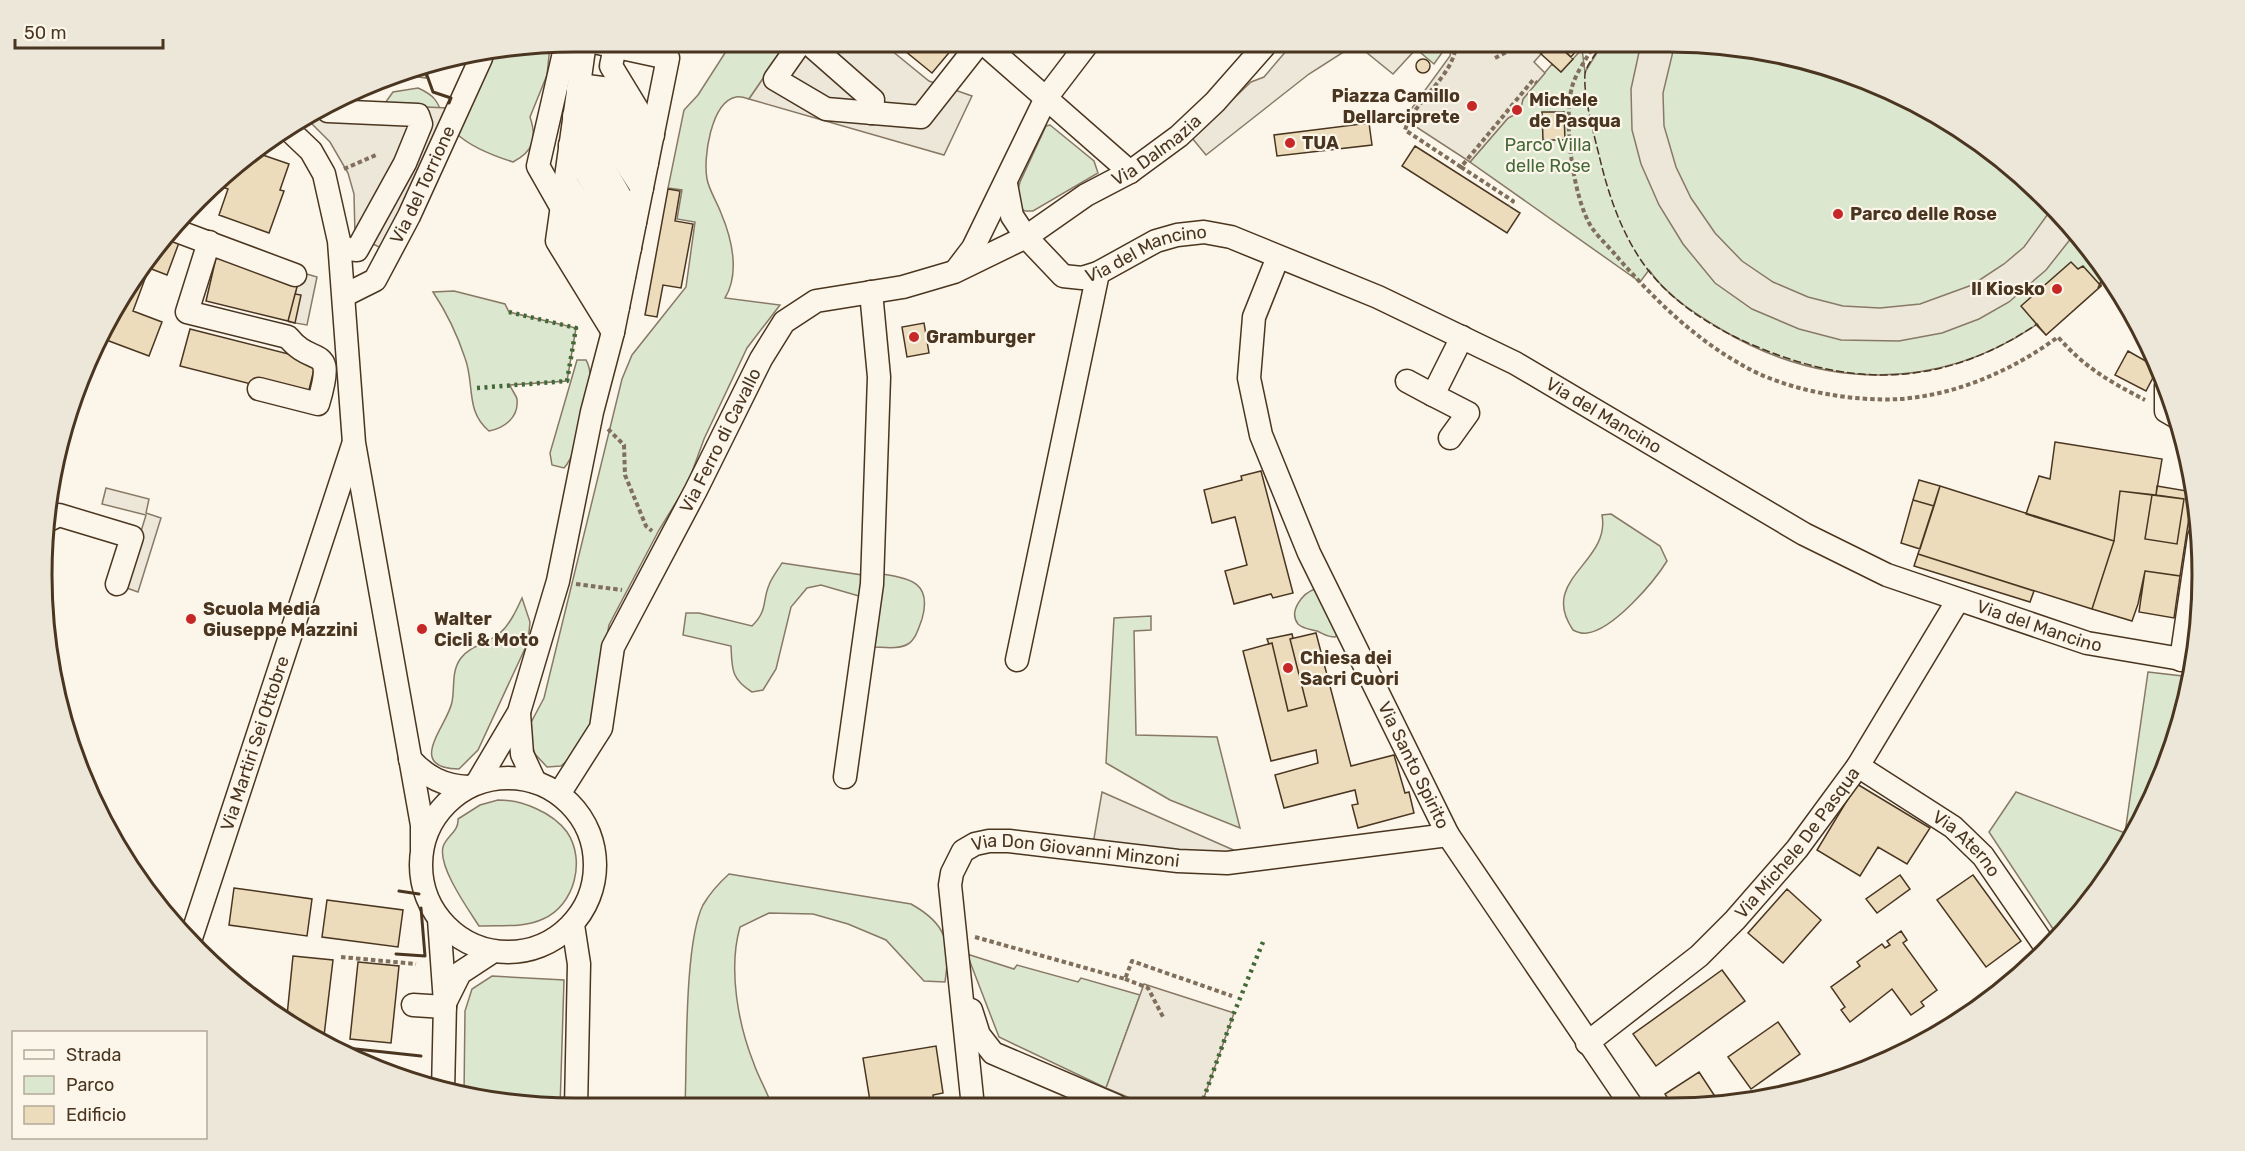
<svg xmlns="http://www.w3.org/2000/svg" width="2245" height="1151" font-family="Rubik,sans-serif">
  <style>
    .green { fill: #dce7d0; stroke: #887966; stroke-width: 1.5 }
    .parking { fill: #ede7d9; stroke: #887966; stroke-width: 1.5 }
    .building { fill: #ecdcbc; stroke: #4a3520; stroke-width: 1.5 }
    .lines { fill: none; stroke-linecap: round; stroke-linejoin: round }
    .minor-casing { stroke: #4a3520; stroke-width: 25 }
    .path { stroke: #7f6f5c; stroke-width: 4; stroke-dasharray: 4.5 3; stroke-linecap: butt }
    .minor { stroke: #fbf6e9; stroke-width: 22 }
    .hedge { stroke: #436837; stroke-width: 4.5; stroke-dasharray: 3 4.5; stroke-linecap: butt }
    .fence { stroke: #4a3520; stroke-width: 1.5; stroke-dasharray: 8 3; stroke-linecap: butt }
    .wall { stroke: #4a3520; stroke-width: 3 }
    .poi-dot { fill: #c62828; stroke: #fbf6e9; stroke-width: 2 }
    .labels { text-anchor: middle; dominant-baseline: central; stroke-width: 4.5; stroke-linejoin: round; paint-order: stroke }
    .poi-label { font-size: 18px; font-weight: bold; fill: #4a3520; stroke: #fbf6e9; text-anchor: start }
    .park-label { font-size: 18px; fill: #436837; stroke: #fbf6e9 }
    .street-label { font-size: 18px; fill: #4a3520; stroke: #fbf6e9 }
    .rim { fill: none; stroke: #4a3520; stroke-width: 3 }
  </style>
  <rect width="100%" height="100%" fill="#fbf6e9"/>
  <!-- green -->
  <path class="green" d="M732,42H788L749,99C746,98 739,96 736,97C711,102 703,158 707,179C709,190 717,202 721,213C732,239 740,273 725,298L780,305L747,348L704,439L688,483L659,530L609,625L590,728L581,749L561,766L547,767L535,754L527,730L544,698L622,379L632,355L686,287L695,222L677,219L682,190L668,188L684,110L698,95Z
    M1409,43H1449L1434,64Z
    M1603,43H1704L1807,60L1905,97L1994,152L2070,223L2105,272L2101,286L2046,335L2036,325C1937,392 1820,390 1719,328C1693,312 1667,296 1649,270L1640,282L1470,162L1508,118L1519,112L1523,99L1552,64L1561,72L1582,49L1585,72Z
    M550,46L547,75L530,117C537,138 534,151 513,162C494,156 472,148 457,134L492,56Z
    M424,67L426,78L398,74Z
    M418,88C434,95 438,101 443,117L385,103L393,92Z
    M1050,125L1094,161L1098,173L1033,211H1025L1019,207L1017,193L1020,182L1046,126Z
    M454,291L505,304L509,312L576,328L567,381L510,385C511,389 516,395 517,399C519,418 504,428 489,431C465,411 475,385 465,358C457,334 447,313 433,292Z
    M577,360H586C599,380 580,450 564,468L552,465L550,453Z
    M1611,514L1660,546L1667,561C1654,582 1613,630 1587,633C1583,634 1577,632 1573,630C1538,579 1611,563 1602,515Z
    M782,563L862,575L859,596L821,585L807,588L791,607L776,669L763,690L752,692C731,679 732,669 731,646L683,635L686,613H699L752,626C768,610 762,602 769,585C772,577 778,570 782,563Z
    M882,574C912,578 932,584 922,619C919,627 916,639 908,644C898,650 883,647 871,647Z
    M1315,589L1338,634L1335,637C1327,637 1324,634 1317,631C1310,629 1303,629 1298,624C1288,611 1303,593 1315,589Z
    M522,598L530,622L528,642L478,750L459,769C404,768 448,725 452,702C455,687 451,671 461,658C471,645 489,643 500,633C510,624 516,611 522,598Z
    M1151,616V630L1134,631L1136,735L1217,737L1240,828L1170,800L1106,763L1114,618Z
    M2148,672L2191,677L2185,713L2148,811L2071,927L2059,938L1989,832L2016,792L2125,833Z
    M498,800C522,800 552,812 567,832C586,860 575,905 543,919C524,928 500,925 479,926C468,909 438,867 443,847C446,836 459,832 458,819L480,805Z
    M729,874L911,904C947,924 951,943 945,982L924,981L886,940L848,924L813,914L769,913L740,927C728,969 738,1024 754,1064C759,1079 768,1092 772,1107H685C687,1061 684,943 703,905C710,893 719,883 729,874Z
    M967,954L1014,969L1017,965L1078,982L1081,978L1140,995L1106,1088L999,1037Z
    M492,976L564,980L560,1108H541L464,1095L465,1011L472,989Z"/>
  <!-- parking -->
  <path class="parking" d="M788,42H881L929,81L972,96L944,155L749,99Z
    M1293,43H1409L1416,49L1393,74L1356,44L1309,74L1206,155L1192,138L1251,82L1264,77Z
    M1452,43H1528L1541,54L1534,62L1545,73L1523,99L1520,112L1508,118L1470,162L1404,119L1450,56Z
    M1641,43H1675L1663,93L1664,126L1676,167L1691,198L1715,233L1742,261L1773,282L1808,297L1843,306L1880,308L1920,304L1972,285L2004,264L2024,247L2053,207L2076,232L2046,270L2009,302L1979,319L1942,333L1899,341L1841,340L1799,329L1752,309L1715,283L1683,244L1659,205L1641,164L1632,130L1631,89Z
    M342,103L447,108L383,249L355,235L354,194L348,173L330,142L309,121Z
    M300,272L317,277L307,325L289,322Z
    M106,488L149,499L146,513L161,518L138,592L124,587L146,515L102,504Z
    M1102,792L1247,856L1093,844Z
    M1144,984L1234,1013L1201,1106H1149L1106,1088Z"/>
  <!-- building -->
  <path class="building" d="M894,42H958L932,73Z
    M1552,43H1555L1573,59L1561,72L1541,54Z
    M1557,43H1583L1571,57Z
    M1416 66a7 7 0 1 1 14 0a7 7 0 1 1-14 0Z
    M1542,112H1564L1565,140H1543Z
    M1369,123L1372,145L1277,156L1274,135Z
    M1415,146L1520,213L1507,233L1402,166Z
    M257,153L289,164L280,190L284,191L269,233L219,215L228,189L219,186L249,155L255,157Z
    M668,189L680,191L675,221L693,224L681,288L663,285L657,317L645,315Z
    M171,237L180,240L167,275L149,268L133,311L162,322L149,356L101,338L132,279Z
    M216,258L262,269L298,283L288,321L206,301Z
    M2071,262L2078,269L2083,266L2101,286L2046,335L2021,306Z
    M295,294L301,295L295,323L288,321Z
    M924,323L929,353L907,357L902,327Z
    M190,329L316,361L307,398L180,366Z
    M2128,351L2158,368L2146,391L2115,375Z
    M2055,442L2162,459L2156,495L2120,491L2114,541L2026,514L2039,476L2050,479Z
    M1261,471L1293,593L1273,598L1271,594L1234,604L1225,571L1247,565L1235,517L1212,523L1204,490L1242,480L1241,476Z
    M1919,480L1940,486L1934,506L1913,500Z
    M1940,486L2114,541L2092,609L1918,554Z
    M2157,486L2193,492L2180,576L2145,571L2138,604L2132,621L2092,609L2114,541L2120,491L2152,495L2145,539L2177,544L2184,499L2156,495Z
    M2152,495L2184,499L2177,544L2145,539Z
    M1913,500L1934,506L1920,549L1901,543Z
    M1918,554L2034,591L2030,602L1914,566Z
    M2145,571L2180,576L2174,618L2139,612Z
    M1316,633L1351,766L1394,755L1405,793L1409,792L1414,813L1358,828L1352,805L1358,804L1355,790L1284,808L1275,775L1318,763L1316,750L1271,761L1243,651L1272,643L1288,711L1307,706L1290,639Z
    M1292,634L1293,638L1290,639L1307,706L1288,711L1272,643L1269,644L1267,639Z
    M1857,784L1930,828L1907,864L1878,847L1860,876L1817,850Z
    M1900,875L1910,889L1877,913L1866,899Z
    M1973,875L2021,941L1986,967L1937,900Z
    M234,888L312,899L307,936L229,925Z
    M1787,889L1821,920L1783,963L1748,933Z
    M327,900L403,910L398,947L322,937Z
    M1901,931L1907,940L1903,943L1937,990L1921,1002L1924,1006L1911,1015L1892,989L1850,1022L1841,1010L1845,1007L1831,987L1860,966L1857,962L1882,944L1885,948L1890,945L1887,941Z
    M293,956L333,960L324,1036L314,1035L287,1016Z
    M358,962L399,966L391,1043L350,1039Z
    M1722,970L1745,1001L1656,1066L1633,1034Z
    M1778,1022L1800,1054L1751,1089L1728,1057Z
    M936,1046L943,1093L933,1095L935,1107H871L863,1058Z
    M1699,1072L1720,1104L1672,1105L1665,1094Z"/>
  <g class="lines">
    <defs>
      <g id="minor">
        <path d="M585,42L557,241L613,332"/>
        <path d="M801,42L775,79L826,109L921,117L980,42"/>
        <path d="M807,42L873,100L872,113"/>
        <path d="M982,42L1130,172"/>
        <path d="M566,44L538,166L618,307"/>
        <path d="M615,47L611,66L653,135"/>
        <path d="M579,85L602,88L647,163"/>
        <path d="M578,89L642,188"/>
        <path d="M328,111L418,115L421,124L405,163L357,250L340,248"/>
        <path d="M574,116L635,222"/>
        <path d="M290,131L311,151L324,174L339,241L354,443L422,825V848"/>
        <path d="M570,145L630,248"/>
        <path d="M565,180L624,276"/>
        <path id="s1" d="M1006,184L1012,216L1026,237L1063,276L1082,278L1098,273L1156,241L1177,235L1204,232L1231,237L1378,297L1515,363L1804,534L1887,575L2087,643L2193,661"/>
        <path d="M177,231L295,275"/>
        <path d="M209,242L187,312L288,337C313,369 337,341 318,404L259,389"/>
        <path id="s2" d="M1278,257L1254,317L1249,378L1261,435L1309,553L1448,835L1631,1105"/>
        <path d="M957,269L973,248L1046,98L1088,43"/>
        <path id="s3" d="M345,295L375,280L409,216L481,58"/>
        <path d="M1407,381L1433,395"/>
        <path d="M2166,386V411L2178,418"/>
        <path d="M1450,438L1468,413L1433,395L1462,337"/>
        <path d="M51,519L59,515L132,537L117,584"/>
        <path d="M1017,660L1098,273"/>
        <path d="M2181,660L2199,537"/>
        <path d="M519,713L522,754L535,782"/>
        <path d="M410,759C426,777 444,786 468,787"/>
        <path id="s4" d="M1858,766L1953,827L1983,856L2047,949"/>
        <path d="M845,777L872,584L879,377L871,292"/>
        <circle cx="508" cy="865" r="87"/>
        <path d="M477,783L519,712L558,581L592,412L613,332L668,58L594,42"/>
        <path id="s5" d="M559,794L601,728L613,647L696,490L761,359L784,322L816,301L903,287L954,272L1026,237L1086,195L1130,172L1179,136L1215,102L1267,43"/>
        <path d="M439,919L445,1003L443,1092"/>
        <path d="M573,925L579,964L576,1108"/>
        <path id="s6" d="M190,941L353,445"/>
        <path d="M446,1001L460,973L492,952"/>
        <path d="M413,1005L445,1007"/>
        <path d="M971,1010L979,1035L993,1053L1117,1106"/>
        <path id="s7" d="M1587,1043L1699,956L1735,920L1797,849L1858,766L1958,600"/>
        <path id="s8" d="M973,1107L950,885L952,873L963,851L975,844L989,841H1009L1178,861L1227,863L1448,835"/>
      </g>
    </defs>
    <!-- minor casing -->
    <use href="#minor" class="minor-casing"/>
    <!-- path -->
    <path class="path" d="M1456,43C1455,76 1415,99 1405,130L1461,167L1533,80L1537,83
      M1595,43C1588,57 1576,72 1572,87C1563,121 1573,199 1592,228C1600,239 1611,249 1619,259C1655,300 1694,338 1742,365C1784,390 1852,402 1900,399C1957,395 2013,370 2058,337C2085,368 2109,381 2145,400
      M1495,58L1524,43
      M1461,167L1513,201L1509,206
      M344,169L376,155
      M608,429L624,445L625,475L646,526L652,531
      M576,584L622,590
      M975,937L1125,979L1132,961L1232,996
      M341,957L416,964
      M1125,979L1148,988L1163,1017"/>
    <!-- minor -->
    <use href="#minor" class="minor"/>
    <!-- hedge -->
    <path class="hedge" d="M477,388L567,381L576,328L509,312
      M1201,1106L1234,1013L1263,942"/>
    <!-- fence -->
    <path class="fence" d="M1603,43C1598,51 1586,65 1585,74C1583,94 1594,135 1599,155C1609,198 1624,241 1652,275C1680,308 1720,332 1760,348C1859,389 1947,385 2037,324L2039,327
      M2098,288L2105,272"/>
    <!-- wall -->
    <path class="wall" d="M424,67L433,92L451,98L449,103
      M399,891L419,894
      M396,954L425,956L421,908
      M328,1046L421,1056"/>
  </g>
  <!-- markers -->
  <g class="poi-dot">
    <circle cx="1472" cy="106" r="6"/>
    <circle cx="1517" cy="110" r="6"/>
    <circle cx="1290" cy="143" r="6"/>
    <circle cx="1838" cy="214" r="6"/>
    <circle cx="2057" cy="289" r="6"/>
    <circle cx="914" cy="337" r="6"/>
    <circle cx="191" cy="619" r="6"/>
    <circle cx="422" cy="629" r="6"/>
    <circle cx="1288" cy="668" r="6"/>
  </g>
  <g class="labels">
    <!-- poi labels -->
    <g class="poi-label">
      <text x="1460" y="96" text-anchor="end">Piazza Camillo<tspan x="1460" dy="21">Dellarciprete</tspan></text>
      <text x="1529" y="100">Michele<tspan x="1529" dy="21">de Pasqua</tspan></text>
      <text x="1302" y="143">TUA</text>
      <text x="1850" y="214">Parco delle Rose</text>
      <text x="2045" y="289" text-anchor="end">Il Kiosko</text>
      <text x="926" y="337">Gramburger</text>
      <text x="203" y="609">Scuola Media<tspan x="203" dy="21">Giuseppe Mazzini</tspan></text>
      <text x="434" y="619">Walter<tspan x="434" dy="21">Cicli &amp; Moto</tspan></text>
      <text x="1300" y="658">Chiesa dei<tspan x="1300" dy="21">Sacri Cuori</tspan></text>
    </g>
    <!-- park labels -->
    <g class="park-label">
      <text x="1548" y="145">Parco Villa<tspan x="1548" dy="21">delle Rose</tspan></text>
    </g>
    <!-- street labels -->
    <g class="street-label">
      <text stroke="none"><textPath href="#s5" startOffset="944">Via Dalmazia</textPath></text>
      <text stroke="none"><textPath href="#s3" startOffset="140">Via del Torrione</textPath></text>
      <text stroke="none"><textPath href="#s1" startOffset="200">Via del Mancino</textPath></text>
      <text stroke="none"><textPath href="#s1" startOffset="704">Via del Mancino</textPath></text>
      <text stroke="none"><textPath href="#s5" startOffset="393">Via Ferro di Cavallo</textPath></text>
      <text stroke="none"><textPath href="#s1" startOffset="1190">Via del Mancino</textPath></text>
      <text stroke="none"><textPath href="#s6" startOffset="208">Via Martiri Sei Ottobre</textPath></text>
      <text stroke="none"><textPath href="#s2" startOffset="548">Via Santo Spirito</textPath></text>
      <text stroke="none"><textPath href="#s7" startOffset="292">Via Michele De Pasqua</textPath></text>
      <text stroke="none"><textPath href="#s4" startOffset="134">Via Aterno</textPath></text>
      <text stroke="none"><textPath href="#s8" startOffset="375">Via Don Giovanni Minzoni</textPath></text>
    </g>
  </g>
  <!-- crop -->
  <path d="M0 0H2245V1151H0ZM575 52H1669A523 523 0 0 1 2192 575V575A523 523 0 0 1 1669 1098H575A523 523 0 0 1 52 575V575A523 523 0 0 1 575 52Z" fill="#ede7d9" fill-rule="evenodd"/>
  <path class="rim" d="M575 52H1669A523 523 0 0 1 2192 575V575A523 523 0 0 1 1669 1098H575A523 523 0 0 1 52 575V575A523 523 0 0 1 575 52Z"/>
  <!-- legend -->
  <rect x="12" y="1031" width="195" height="108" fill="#fbf6e9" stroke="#b4a999" stroke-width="1.5"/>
  <rect x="24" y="1050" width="30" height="9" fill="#fbf6e9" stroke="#b4a999" stroke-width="1.5"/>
  <text x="66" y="1061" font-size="18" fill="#4a3520">Strada</text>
  <rect x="24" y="1076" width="30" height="18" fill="#dce7d0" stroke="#b4a999" stroke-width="1.5"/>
  <text x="66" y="1091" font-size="18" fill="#4a3520">Parco</text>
  <rect x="24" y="1106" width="30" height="18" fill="#ecdcbc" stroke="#b4a999" stroke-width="1.5"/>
  <text x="66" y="1121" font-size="18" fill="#4a3520">Edificio</text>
  <!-- scale -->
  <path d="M15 39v9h148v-9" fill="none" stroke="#4a3520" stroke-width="3"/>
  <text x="24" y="39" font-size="18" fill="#4a3520" stroke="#fbf6e9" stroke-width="4.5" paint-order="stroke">50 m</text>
</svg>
